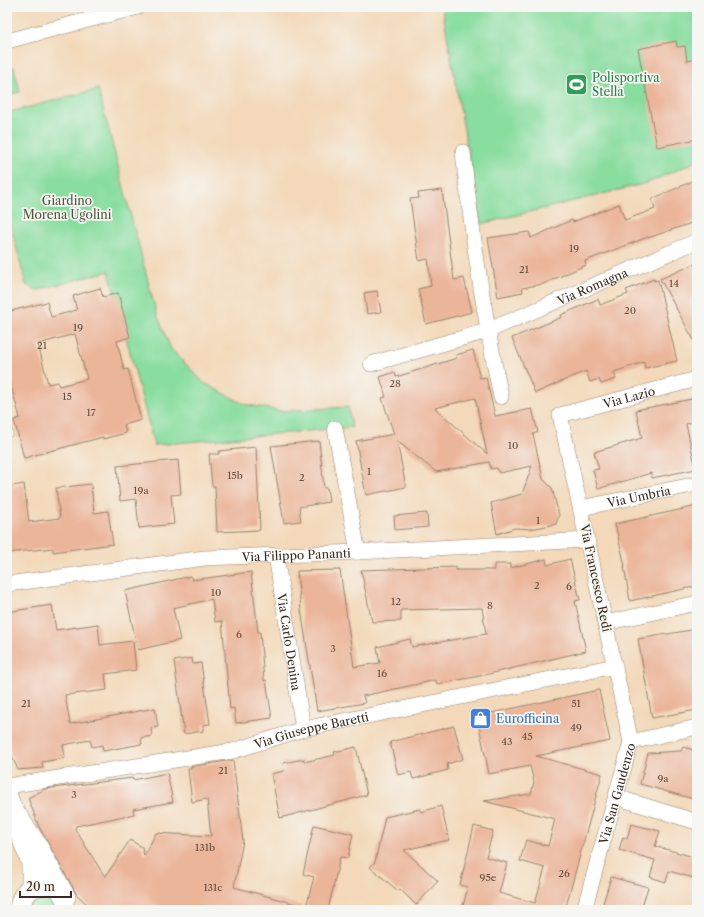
<svg xmlns="http://www.w3.org/2000/svg" width="704" height="917" font-family="'Libre Caslon Text',serif">
  <style>
    .green { fill: #88dd9f; stroke: #62845e }
    .building { fill: #ebb59a; fill-rule: evenodd }
    .lines { fill: none; stroke-linecap: round; stroke-linejoin: round }
    .lane-casing { stroke: #97826c; stroke-width: 8 }
    .street-casing { stroke: #97826c; stroke-width: 16 }
    .secondary-casing { stroke: #97826c; stroke-width: 22 }
    .lane { stroke: #fff; stroke-width: 7 }
    .street { stroke: #fff; stroke-width: 15 }
    .secondary { stroke: #fff; stroke-width: 21 }
    .labels { text-anchor: middle; dominant-baseline: central; stroke-width: 3.5; stroke-linejoin: round; paint-order: stroke }
    .number-label { font-size: 10px; fill: #674d3d }
    .leisure-label { font-size: 12px; fill: #27864d; stroke: #f6f6f2; text-anchor: start }
    .park-label { font-size: 12px; fill: #4e573e; stroke: #f6f6f2 }
    .street-label { font-size: 12px; fill: #3b2a1e; stroke: #f6f6f2 }
    .shop-label { font-size: 12px; fill: #366cbe; stroke: #f6f6f2; text-anchor: start }
  </style>
  <rect width="100%" height="100%" fill="#f6f6f2"/>
  <filter id="ink" filterUnits="userSpaceOnUse"><feTurbulence type="fractalNoise" baseFrequency=".025" numOctaves="2"/><feDisplacementMap in="SourceGraphic" scale="8" xChannelSelector="R" yChannelSelector="G"/><feConvolveMatrix kernelMatrix="1 2 1 2 8 2 1 2 1" color-interpolation-filters="sRGB"/></filter>
  <filter id="wash" filterUnits="userSpaceOnUse"><feTurbulence type="fractalNoise" baseFrequency=".012" numOctaves="4" result="noise"/><feDisplacementMap in="SourceGraphic" scale="16" xChannelSelector="R" yChannelSelector="G"/><feGaussianBlur stdDeviation="0.9" result="paint"/><feColorMatrix in="noise" values="0 0 0 0 0 0 0 0 0 0 0 0 0 0 0 0 0 1.4 0 .05"/><feComposite in="paint" operator="in"/></filter>
  <g filter="url(#wash)">
    <rect width="100%" height="100%" fill="#f3d9ba"/>
    <!-- green -->
    <path class="green" d="M442,7H697V161L647,183L481,224Z
      M14,67L20,92L7,95V68Z
      M98,89L156,312L171,349L204,383L244,404L280,411L348,407L352,427L154,445L109,271L38,290L26,285L7,210V113Z
      M47,893L56,899L58,910H29L33,897Z"/>
    <g id="blocks">
      <!-- building -->
      <path class="building" d="M676,41L677,47L685,46L687,61L697,59V139L657,147L638,49Z
        M697,179V221L648,238V237L585,261L586,265L543,284L522,288L523,292L498,297L488,238L529,232L531,238L572,220L573,222L619,204L625,220L655,209L652,199Z
        M442,190L454,280L464,278L472,312L426,324L418,289L431,286L428,259L419,261L410,199L419,198L418,193Z
        M697,263V346L660,279Z
        M654,279V281L658,280L677,361L645,368L644,362L614,372L616,379L601,384L599,379L590,382L586,371L535,393L512,338L562,317L561,315L598,299L600,305L628,294L626,290Z
        M100,288L103,297L118,293L130,337L117,341L124,370L128,369L141,420L124,425L126,433L103,439V437L24,458L14,420L20,418L7,371V312L47,302L51,317L77,310L73,296ZM75,334L87,379L59,386L58,382L48,384L38,344Z
        M377,291L381,312L367,314L364,293Z
        M473,350L480,378L486,377L495,416L532,409L538,432L533,434L543,479L552,488L559,515L556,524L531,529L515,528L497,534L491,503L522,494L532,466L499,473L497,468L491,469L489,462L436,472L397,441L406,487L366,495L356,441L394,434L382,398L386,397L380,377L395,372L396,377L457,358L456,355ZM475,398L487,454L435,408Z
        M697,398V421L686,424L696,469L652,478L651,473L598,489L593,470L599,469L594,452L642,438L636,410Z
        M319,441L324,488H327L329,502L299,507L301,521L284,523L271,446Z
        M256,447L260,530L217,532L215,486H212L209,454H219V451Z
        M178,460L181,494L171,495L174,524L139,528L136,499L120,501L117,466Z
        M24,484L29,522L60,518L56,488L91,484L94,513L108,511L113,544L53,552V548L7,553V487Z
        M697,506V586L630,601L624,566H625L615,524Z
        M427,513L428,527L395,530L394,516Z
        M546,559L547,565L570,559L580,600L575,601L586,651L480,676L437,684L436,680L363,696L365,703L317,711L301,610L297,571L340,570L354,667L380,663L377,647L410,639L412,647L486,634L482,608L401,610V621L372,622L361,570L456,567V570H494V564H510V568Z
        M251,572L258,632H260L264,681L266,680L272,718L236,723L234,708L230,709L222,621L215,622L212,599L173,608L180,640L138,650L125,591L191,576L192,580Z
        M52,605L56,630L98,624L100,645L133,641L136,670L105,674L107,690L65,695L70,724L155,708L158,727L151,728L152,736L141,738L142,744L103,751L102,745L92,747L90,740L63,745L65,758L42,762L43,768L18,770L7,745V612Z
        M697,629V710L652,718L638,639Z
        M192,658L193,664L201,663L210,724L203,725V731L184,734L174,661Z
        M599,690L610,741L536,756L602,774L565,910H462L468,887L460,885L474,826L493,831L486,857L507,863L499,893L535,903L545,868L520,861L526,840L548,846L555,819L484,801L531,794L534,782L530,766L489,774L477,716Z
        M454,726L463,759L447,764L448,770L413,779L411,772L398,775L390,742Z
        M356,747L367,795L280,818L271,774L284,771L283,763L304,759V762L335,755L334,752Z
        M683,747L697,751V800L640,784L648,753L681,751Z
        M233,760L243,841L234,887L303,906V910H94L77,895L39,827L28,798L45,789L132,778L133,780L167,773L173,802L133,809L134,814L76,826L75,829L105,877L130,840L142,847L144,856L156,833L211,836L207,799L192,802L188,769H191L190,767Z
        M441,806L449,840L404,850L438,881L416,905L400,889L398,891L370,867L375,862L385,817L420,809L421,812Z
        M631,824L660,831L655,846L697,858V879L669,871L666,882L650,877L655,860L619,850L623,837L627,839Z
        M314,825L353,834L348,858L340,857L328,910H305L314,877L303,874Z
        M611,877L648,887L641,910H601Z"/>
    </g>
  </g>
  <g filter="url(#ink)">
    <use href="#blocks" fill-opacity="0" stroke="#97826c" stroke-width="1"/>
    <g class="lines">
      <defs>
        <path id="lane" d="M7,427L9,433"/>
        <g id="street">
          <path d="M7,41L138,7"/>
          <path d="M463,152C472,235 484,316 501,397"/>
          <path id="s1" d="M371,364L487,331L697,241"/>
          <path d="M335,428L358,552"/>
          <path id="s2" d="M581,508L697,484"/>
          <path id="s3" d="M276,555L303,729"/>
          <path id="s4" d="M7,584L205,558L358,552L587,540"/>
          <path d="M605,623L697,603"/>
          <path id="s5" d="M631,742L560,415L697,379"/>
          <path id="s6" d="M7,786L233,751L303,729L615,666"/>
          <path d="M616,797L697,822"/>
          <path id="s7" d="M584,910L631,742L697,727"/>
        </g>
        <path id="secondary" d="M7,797L32,863V887
          M14,812L37,846L65,897
          M20,910C21,894 30,885 46,884"/>
      </defs>
      <!-- lane casing -->
      <use href="#lane" class="lane-casing"/>
      <!-- street casing -->
      <use href="#street" class="street-casing"/>
      <!-- secondary casing -->
      <use href="#secondary" class="secondary-casing"/>
      <!-- lane -->
      <use href="#lane" class="lane"/>
      <!-- street -->
      <use href="#street" class="street"/>
      <!-- secondary -->
      <use href="#secondary" class="secondary"/>
    </g>
  </g>
  <!-- icons -->
  <defs>
    <symbol id="stadium-square" viewBox="-11 -11 22 22"><rect x="-9" y="-9" width="18" height="18" rx="4" fill="#2e9e5b" stroke="#f6f6f2"/><path d="M0-5a6.5 5 0 1 0 0 10a6.5 5 0 1 0 0-10ZM-3.5-1.8h7v3.6h-7Z" fill="#fff"/></symbol>
    <symbol id="shop-square" viewBox="-11 -11 22 22"><rect x="-9" y="-9" width="18" height="18" rx="4" fill="#3f7fe0" stroke="#f6f6f2"/><path d="M-5-2.5h2.3a2.7 3.5 0 0 1 5.4 0H5L5.5 6h-11ZM-1.5-2.5h3a1.5 2.3 0 0 0-3 0Z" fill="#fff"/></symbol>
  </defs>
  <g fill-rule="evenodd">
    <use href="#stadium-square" x="564" y="72" width="25" height="25"/>
    <use href="#shop-square" x="468" y="706" width="25" height="25"/>
  </g>
  <g class="labels">
    <!-- number labels -->
    <g class="number-label">
      <text x="574" y="248">19</text>
      <text x="524" y="269">21</text>
      <text x="674" y="283">14</text>
      <text x="630" y="310">20</text>
      <text x="78" y="327">19</text>
      <text x="42" y="345">21</text>
      <text x="395" y="383">28</text>
      <text x="67" y="396">15</text>
      <text x="91" y="412">17</text>
      <text x="513" y="445">10</text>
      <text x="369" y="471">1</text>
      <text x="235" y="475">15b</text>
      <text x="302" y="477">2</text>
      <text x="141" y="490">19a</text>
      <text x="538" y="520">1</text>
      <text x="537" y="585">2</text>
      <text x="569" y="586">6</text>
      <text x="216" y="592">10</text>
      <text x="396" y="601">12</text>
      <text x="490" y="605">8</text>
      <text x="239" y="634">6</text>
      <text x="333" y="648">3</text>
      <text x="382" y="673">16</text>
      <text x="26" y="703">21</text>
      <text x="576" y="703">51</text>
      <text x="576" y="727">49</text>
      <text x="527" y="736">45</text>
      <text x="507" y="741">43</text>
      <text x="223" y="770">21</text>
      <text x="663" y="778">9a</text>
      <text x="74" y="794">3</text>
      <text x="205" y="847">131b</text>
      <text x="564" y="873">26</text>
      <text x="488" y="877">95e</text>
      <text x="213" y="887">131c</text>
    </g>
    <!-- leisure labels -->
    <g class="leisure-label">
      <text x="592" y="77">Polisportiva<tspan x="592" dy="14">Stella</tspan></text>
    </g>
    <!-- park labels -->
    <g class="park-label">
      <text x="67" y="200">Giardino<tspan x="67" dy="14">Morena Ugolini</tspan></text>
    </g>
    <!-- street labels -->
    <g class="street-label">
      <text stroke="none"><textPath href="#s1" startOffset="235">Via Romagna</textPath></text>
      <text stroke="none"><textPath href="#s5" startOffset="406">Via Lazio</textPath></text>
      <text stroke="none"><textPath href="#s2" startOffset="59">Via Umbria</textPath></text>
      <text stroke="none"><textPath href="#s4" startOffset="291">Via Filippo Pananti</textPath></text>
      <text transform="translate(596 578) rotate(78)">Via Francesco Redi</text>
      <text stroke="none"><textPath href="#s3" startOffset="88">Via Carlo Denina</textPath></text>
      <text stroke="none"><textPath href="#s6" startOffset="310">Via Giuseppe Baretti</textPath></text>
      <text stroke="none"><textPath href="#s7" startOffset="121">Via San Gaudenzo</textPath></text>
    </g>
    <!-- shop labels -->
    <g class="shop-label">
      <text x="496" y="718">Eurofficina</text>
    </g>
  </g>
  <!-- margin -->
  <rect width="704" height="917" fill="none" stroke="#f6f6f2" stroke-width="24"/>
  <!-- scale -->
  <path d="M20 891v6h51v-6" fill="none" stroke="#3b2a1e" stroke-width="2"/>
  <text x="26" y="891" font-size="12" fill="#3b2a1e" stroke="#f6f6f2" stroke-width="3" paint-order="stroke">20 m</text>
</svg>
